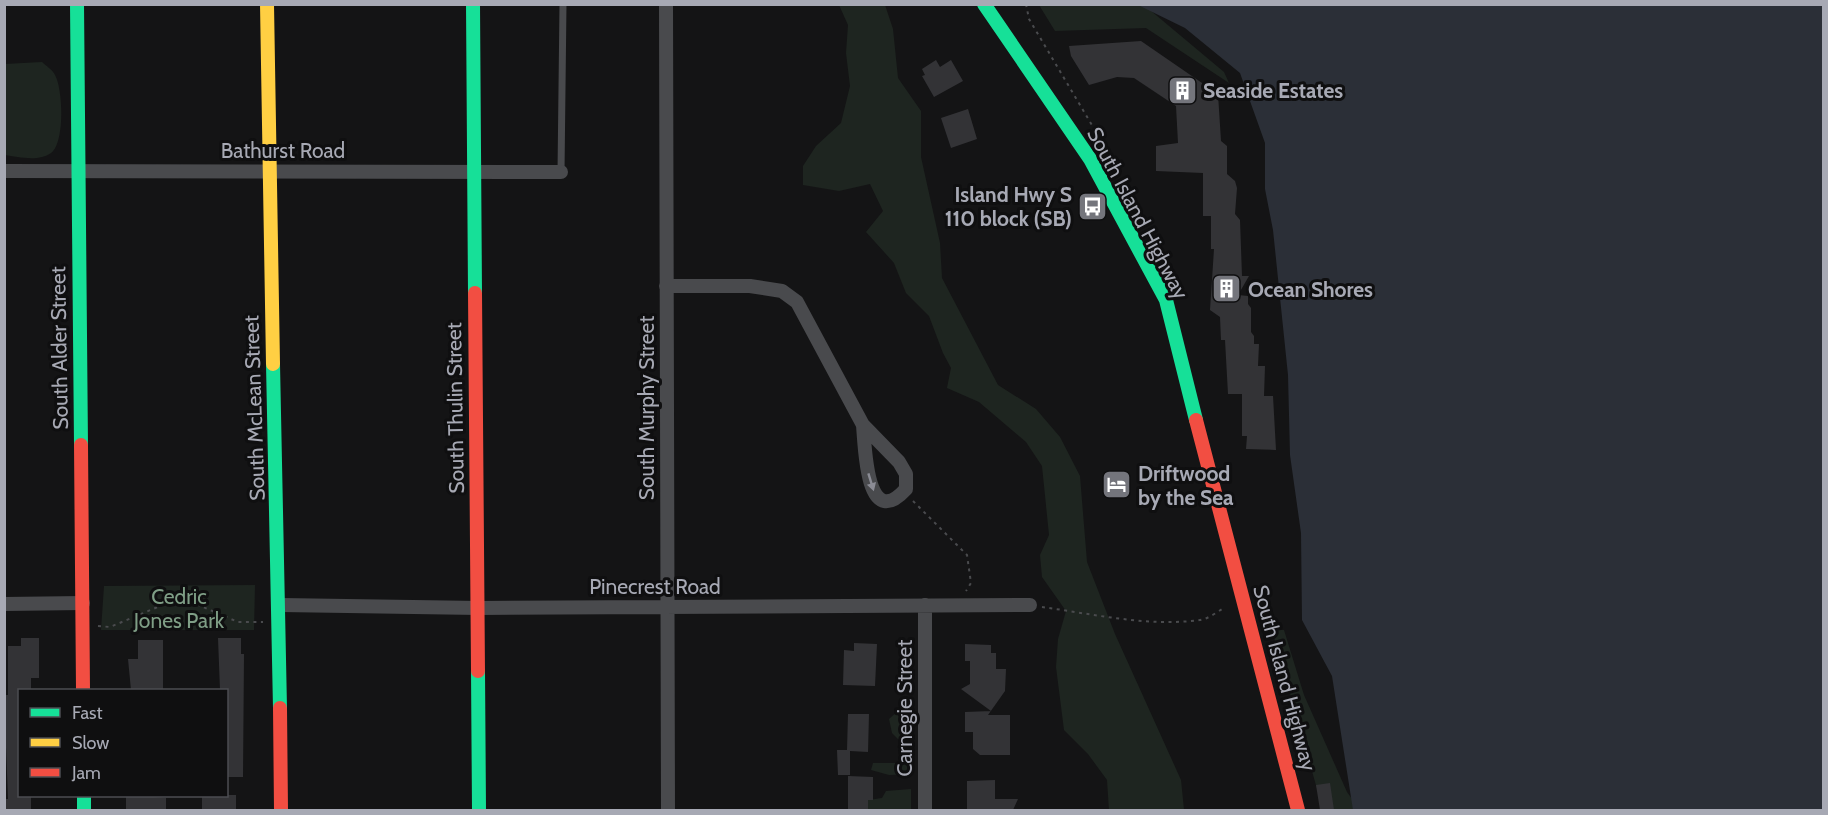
<svg xmlns="http://www.w3.org/2000/svg" width="1828" height="815" font-family="Cabin,sans-serif">
  <style>
    .green { fill: #1e2520 }
    .water { fill: #2b2f37 }
    .building { fill: #333336 }
    .lines { fill: none; stroke-linecap: round; stroke-linejoin: round }
    .path { stroke: #4a4b4e; stroke-width: 2; stroke-dasharray: 3 4.5; stroke-linecap: butt }
    .lane { stroke: #494a4d; stroke-width: 7 }
    .street { stroke: #494a4d; stroke-width: 14 }
    .fast { stroke: #16e098; stroke-width: 14 }
    .slow { stroke: #ffcf43; stroke-width: 14 }
    .jam { stroke: #f24e42; stroke-width: 14 }
    .oneway { fill: #8b8c95 }
    .labels { text-anchor: middle; dominant-baseline: central; stroke-width: 6; stroke-linejoin: round; paint-order: stroke }
    .poi-label { font-size: 21px; font-weight: bold; fill: #a7a9b4; stroke: #0f0f10; text-anchor: start }
    .street-label { font-size: 21px; fill: #a7a9b4; stroke: #0f0f10 }
    .park-label { font-size: 21px; fill: #7f9e86; stroke: #0f0f10 }
  </style>
  <rect width="100%" height="100%" fill="#141415"/>
  <!-- green -->
  <path class="green" d="M839,5H885L893,29L898,78L921,111V157L940,243L942,278L998,385L1036,409L1060,437L1080,476L1087,562L1115,634L1181,780L1184,810H1109L1107,780L1088,754L1064,730L1056,667L1058,639L1066,611L1042,577L1040,555L1049,535L1042,466L1026,442L979,402L947,388L951,368L943,353L929,316L906,293L894,263L866,232L883,211L870,184L839,191L803,185V166L816,146L841,123L850,86L846,53L848,25Z
    M1039,5H1144L1224,72L1229,83L1146,28L1055,31Z
    M42,62C46,66 53,70 55,75C63,89 65,143 51,153C39,162 18,157 5,155V64Z
    M255,585L254,630H101L104,586Z
    M1272,630H1284L1304,695L1347,792L1360,810H1323Z
    M907,709L912,711V738L899,740L892,733L889,719L899,710Z
    M912,754V774L889,775L871,770L873,763H900L901,756Z
    M911,789V810H868V800L882,798L886,791Z"/>
  <!-- water -->
  <path class="water" d="M1138,5H1823V810H1353L1332,676L1302,620L1301,533L1290,455L1288,375L1273,230L1265,189V143L1240,73L1185,28Z"/>
  <!-- building -->
  <path class="building" d="M1141,41L1218,94L1221,141L1227,146V174L1235,181L1237,188L1235,214L1240,220L1242,276H1249L1238,295L1248,296V304L1251,308V332L1254,336V344H1259L1258,366H1265L1264,396H1273L1276,450L1246,449L1247,436H1242V394H1228L1225,340H1221L1220,317L1210,310L1214,249H1211V216H1203V173L1156,171V146L1178,143L1176,106L1134,78L1117,77L1089,85L1071,56L1069,46Z
    M936,60L940,67L951,60L963,81L934,97L922,76L925,75L922,69Z
    M968,109L977,139L951,148L941,118Z
    M21,638H39V678H31V690H20V795H31V810H4V799H8L4,695H8V646H21Z
    M218,638H241V654H244L243,777H226V690H220Z
    M138,640H163V690H131L128,659H138Z
    M854,643L877,644L875,686L843,685L844,650L854,651Z
    M965,644L991,645V653H996V669H1006L1005,691L988,715H1010V755H980L973,749V732H965V712L991,711L961,689L970,684V661H965Z
    M848,714H869L868,752L850,751V775H838L837,750H847Z
    M848,776L873,777V800H868V810H848Z
    M995,780V799H1018L1013,810H967V781Z
    M1330,783L1334,810H1320L1316,785Z
    M126,795L166,798V810H126Z
    M202,795H236V810H202Z"/>
  <g class="lines">
    <!-- path -->
    <path class="path" d="M1026,4L1029,19L1096,132
      M913,501L967,555L971,583L966,591
      M1042,607C1093,614 1148,627 1200,620C1208,619 1217,612 1224,608
      M98,626L110,627L172,601H189L238,622H263"/>
    <!-- lane -->
    <path class="lane" d="M561,172L563,4"/>
    <!-- street -->
    <path class="street" d="M666,4L668,810
      M4,171L561,172
      M666,286H750L782,291L797,302L863,425L899,462L906,474V489C866,533 865,447 863,425
      M4,604L83,603
      M281,605L479,608L1030,605
      M925,810V605"/>
    <!-- fast -->
    <path class="fast" d="M77,4L81,445
      M473,4L475,293
      M984,4L1090,159L1166,300L1196,420
      M273,364L280,708
      M478,671L479,810
      M84,796V810"/>
    <!-- slow -->
    <path class="slow" d="M267,4L273,364"/>
    <!-- jam -->
    <path class="jam" d="M475,293L478,671
      M1196,420L1298,810
      M81,445L83,690
      M280,708L281,810"/>
  </g>
  <!-- one-way arrows -->
  <defs><path id="oneway-solid" d="M-6-.8H1V-3.2L6.5 0L1 3.2V.8H-6Z" transform="scale(1.5)"/></defs>
  <use class="oneway" href="#oneway-solid" transform="translate(871 482) rotate(73)"/>
  <!-- icons -->
  <defs>
    <symbol id="building-square" viewBox="-11 -11 22 22"><rect x="-9" y="-9" width="18" height="18" rx="4" fill="#74757c" stroke="#0f0f10"/><path d="M-4-6H4V6H1V3H-1V6H-4ZM-2.5-4.3h1.7v1.8h-1.7ZM.8-4.3h1.7v1.8H.8ZM-2.5-1h1.7V.8h-1.7ZM.8-1h1.7V.8H.8Z" fill="#fff"/></symbol>
    <symbol id="bus-square" viewBox="-11 -11 22 22"><rect x="-9" y="-9" width="18" height="18" rx="4" fill="#74757c" stroke="#0f0f10"/><path d="M-5-6H5V4H4V6H2V4H-2V6H-4V4H-5ZM-3.5-4V0h7V-4ZM-3.5 1.2v1.5H-2V1.2ZM2 1.2v1.5H3.5V1.2Z" fill="#fff"/></symbol>
    <symbol id="hotel-square" viewBox="-11 -11 22 22"><rect x="-9" y="-9" width="18" height="18" rx="4" fill="#74757c" stroke="#0f0f10"/><path d="M-6-4.5h1.5V1H6V5H4.5V3h-9V5H-6ZM-4 0a1.8 1.8 0 1 1 3.6 0ZM.5 0V-2.5h3Q6-2.5 6 0Z" fill="#fff"/></symbol>
  </defs>
  <g fill-rule="evenodd">
    <use href="#building-square" x="1166" y="74" width="33" height="33"/>
    <use href="#bus-square" x="1076" y="190" width="33" height="33"/>
    <use href="#building-square" x="1210" y="272" width="33" height="33"/>
    <use href="#hotel-square" x="1100" y="468" width="33" height="33"/>
  </g>
  <g class="labels">
    <!-- poi labels -->
    <g class="poi-label">
      <text x="1203" y="90">Seaside Estates</text>
      <text x="1072" y="194" text-anchor="end">Island Hwy S<tspan x="1072" dy="24">110 block (SB)</tspan></text>
      <text x="1248" y="289">Ocean Shores</text>
      <text x="1138" y="473">Driftwood<tspan x="1138" dy="24">by the Sea</tspan></text>
    </g>
    <!-- street labels -->
    <g class="street-label">
      <text x="283" y="150">Bathurst Road</text>
      <text transform="translate(1138 213) rotate(62)">South Island Highway</text>
      <text transform="translate(59 348) rotate(-91)">South Alder Street</text>
      <text transform="translate(254 408) rotate(-92)">South McLean Street</text>
      <text transform="translate(455 408) rotate(-91)">South Thulin Street</text>
      <text transform="translate(646 408) rotate(-90)">South Murphy Street</text>
      <text x="655" y="586">Pinecrest Road</text>
      <text transform="translate(1285 678) rotate(75)">South Island Highway</text>
      <text transform="translate(904 708) rotate(-90)">Carnegie Street</text>
    </g>
    <!-- park labels -->
    <g class="park-label">
      <text x="179" y="596">Cedric<tspan x="179" dy="24">Jones Park</tspan></text>
    </g>
  </g>
  <!-- border -->
  <rect width="1828" height="815" fill="none" stroke="#a7a9b4" stroke-width="12"/>
  <!-- legend -->
  <rect x="18" y="689" width="210" height="108" fill="#0f0f10" stroke="#4c4d52" stroke-width="1.5"/>
  <rect x="30" y="708" width="30" height="9" fill="#16e098" stroke="#4c4d52" stroke-width="1.5"/>
  <text x="72" y="719" font-size="18" fill="#a7a9b4">Fast</text>
  <rect x="30" y="738" width="30" height="9" fill="#ffcf43" stroke="#4c4d52" stroke-width="1.5"/>
  <text x="72" y="749" font-size="18" fill="#a7a9b4">Slow</text>
  <rect x="30" y="768" width="30" height="9" fill="#f24e42" stroke="#4c4d52" stroke-width="1.5"/>
  <text x="72" y="779" font-size="18" fill="#a7a9b4">Jam</text>
</svg>
